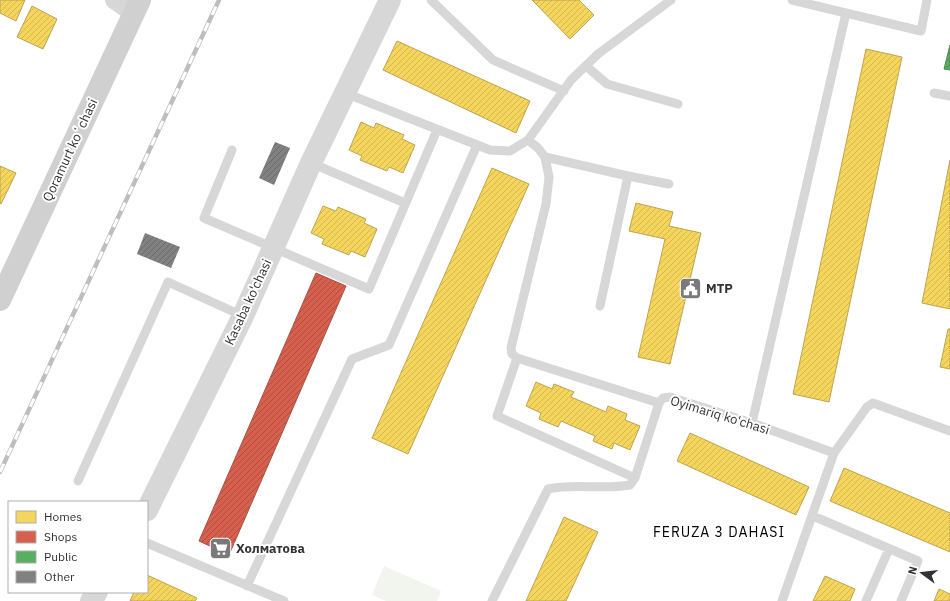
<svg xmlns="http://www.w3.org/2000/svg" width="950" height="601" font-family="'IBM Plex Sans',sans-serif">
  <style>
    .pitch { fill: #f1f5ed }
    .homes { fill: url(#homes-hatch); stroke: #bca450 }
    .shops { fill: url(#shops-hatch); stroke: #a55245 }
    .public { fill: url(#public-hatch); stroke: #4e8953 }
    .building { fill: url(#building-hatch) }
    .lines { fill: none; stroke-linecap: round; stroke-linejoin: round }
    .service { stroke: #d7d7d7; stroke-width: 9 }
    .minor { stroke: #d7d7d7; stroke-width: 18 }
    .tertiary { stroke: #d7d7d7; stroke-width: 22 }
    .secondary { stroke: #d0d0d0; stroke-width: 22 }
    .rail-casing { stroke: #bebebe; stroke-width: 4.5 }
    .rail { stroke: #fff; stroke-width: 3; stroke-dasharray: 9; stroke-linecap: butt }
    .labels { text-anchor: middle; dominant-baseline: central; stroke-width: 4; stroke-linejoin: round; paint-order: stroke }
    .street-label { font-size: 13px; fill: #333; stroke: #fff }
    .poi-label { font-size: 13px; font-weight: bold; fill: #333; stroke: #fff; text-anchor: start }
    .neighbourhood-label { font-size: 14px; letter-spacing: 1px; fill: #000; stroke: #fff }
  </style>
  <defs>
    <pattern id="homes-hatch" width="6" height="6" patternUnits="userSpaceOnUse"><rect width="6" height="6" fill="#f6d55c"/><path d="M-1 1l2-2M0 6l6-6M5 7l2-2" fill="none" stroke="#d3b750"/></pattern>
    <pattern id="shops-hatch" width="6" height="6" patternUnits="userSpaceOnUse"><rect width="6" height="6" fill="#d6604d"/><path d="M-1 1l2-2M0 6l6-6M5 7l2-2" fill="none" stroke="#ae5041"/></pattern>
    <pattern id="public-hatch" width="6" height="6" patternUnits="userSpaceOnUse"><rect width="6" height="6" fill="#5aae61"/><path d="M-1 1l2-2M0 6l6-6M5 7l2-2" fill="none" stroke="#4b8e51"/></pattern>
    <pattern id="building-hatch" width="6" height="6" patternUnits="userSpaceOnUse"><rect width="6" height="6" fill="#818181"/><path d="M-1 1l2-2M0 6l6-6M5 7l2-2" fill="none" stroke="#6a6a6a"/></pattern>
  </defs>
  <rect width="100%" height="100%" fill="#fff"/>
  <!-- pitch -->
  <path class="pitch" d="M384,566L441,591L437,601H386L372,595Z"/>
  <!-- homes -->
  <path class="homes" d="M0,0H25L16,21L0,13Z
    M532,0H579L594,15L570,39Z
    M32,6L57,19L43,49L17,37Z
    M397,41L530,101L516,133L383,70Z
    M866,49L902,57L829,402L793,394Z
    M361,122L374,128L376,123L404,135L402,139L415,145L403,173L389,167L387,171L360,160L362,156L349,150Z
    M950,160V309L922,303Z
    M0,166L16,173L1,204L0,203Z
    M492,168L529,184L408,454L372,438Z
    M636,203L673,212L669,226L701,233L670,364L638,357L665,239L629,231Z
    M323,206L336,211L338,207L366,219L364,223L377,229L365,257L351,251L349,255L322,244L324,239L311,233Z
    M948,329H950V369L940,367Z
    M536,382L552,389L554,384L574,392L571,397L606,412L608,406L627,414L625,420L640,426L630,450L614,443L612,449L593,441L595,436L561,421L558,427L539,419L541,413L526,406Z
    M690,433L809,487L796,515L677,461Z
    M844,468L950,513V552L830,501Z
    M564,517L598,532L566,601H526Z
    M147,575L197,598L195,601H130L134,592H147Z
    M825,576L855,589L850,601H813Z
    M939,589L950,594V601H934Z"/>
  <!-- shops -->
  <path class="shops" d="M316,273L346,286L229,555L199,541Z"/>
  <!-- public -->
  <path class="public" d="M950,45V70L944,69Z"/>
  <!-- building -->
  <path class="building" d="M275,142L290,148L274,185L259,178Z
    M145,233L180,247L171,268L137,254Z"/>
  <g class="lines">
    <!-- service -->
    <path class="service" d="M431,0L493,60L564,91
      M792,0L921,31L927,0
      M586,66L607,84L678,104
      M345,93L490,150L510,151L528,140L571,80L598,54L671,0
      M934,93L950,96
      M528,140L538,148L545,157L549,177L546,204L511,348L512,354L517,358L659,403
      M232,150L204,218L369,289L437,130
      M545,157L628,176L600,306
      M311,163L405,203
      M628,176L669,184
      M517,358L497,416L635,478
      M752,423L846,13
      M78,481L168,282L243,316
      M813,516L918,561L901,601
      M147,543L284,601
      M247,586L352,359L389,345L477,145
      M492,601L548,489C575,483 603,490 630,485L635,478L659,403L663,398L670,397L752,423L834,453L867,407L873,403L950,431
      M782,601L834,453
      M866,601L889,549"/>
    <!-- minor -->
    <path class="minor" d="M114,0L127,9"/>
    <!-- tertiary -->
    <path class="tertiary" d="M147,510L243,316L311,163L390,0
      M91,601L97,592"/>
    <!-- secondary -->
    <path class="secondary" d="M0,300L140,0"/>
    <defs>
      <path id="rail" d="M0,472L219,0"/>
    </defs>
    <!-- rail casing -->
    <use href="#rail" class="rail-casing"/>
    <!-- rail -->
    <use href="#rail" class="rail"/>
  </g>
  <!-- icons -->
  <defs>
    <symbol id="civic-square" viewBox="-11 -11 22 22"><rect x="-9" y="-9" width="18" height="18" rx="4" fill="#7a7a7a" stroke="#fff"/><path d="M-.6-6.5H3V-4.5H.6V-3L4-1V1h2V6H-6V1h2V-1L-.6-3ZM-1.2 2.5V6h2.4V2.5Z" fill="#fff"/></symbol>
    <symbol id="supermarket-square" viewBox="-11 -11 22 22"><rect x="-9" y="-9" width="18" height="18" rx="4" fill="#7a7a7a" stroke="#fff"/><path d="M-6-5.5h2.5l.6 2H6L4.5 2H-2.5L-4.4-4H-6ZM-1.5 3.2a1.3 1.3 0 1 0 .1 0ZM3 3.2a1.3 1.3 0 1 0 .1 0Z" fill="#fff"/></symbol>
  </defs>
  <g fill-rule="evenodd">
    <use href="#civic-square" x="678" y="276" width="25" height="25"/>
    <use href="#supermarket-square" x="208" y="536" width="25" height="25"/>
  </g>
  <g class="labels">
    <!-- street labels -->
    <g class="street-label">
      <text transform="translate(70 150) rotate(-65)">Qoramurt koʻchasi</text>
      <text transform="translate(248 302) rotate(-65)">Kasaba ko'chasi</text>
      <text transform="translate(720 415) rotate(17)">Oyimariq ko'chasi</text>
    </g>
    <!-- poi labels -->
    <g class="poi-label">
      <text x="706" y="288">MTP</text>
      <text x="236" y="548">Холматова</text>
    </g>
    <!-- neighbourhood labels -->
    <g class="neighbourhood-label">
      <text x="719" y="532">FERUZA 3 DAHASI</text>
    </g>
  </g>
  <!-- legend -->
  <rect x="8" y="501" width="140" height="92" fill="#ffffff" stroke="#adadad"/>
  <rect x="16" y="511" width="20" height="12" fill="#f6d55c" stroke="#adadad"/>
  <text x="44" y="521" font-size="12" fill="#333333">Homes</text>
  <rect x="16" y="531" width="20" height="12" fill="#d6604d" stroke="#adadad"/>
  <text x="44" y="541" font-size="12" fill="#333333">Shops</text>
  <rect x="16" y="551" width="20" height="12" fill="#5aae61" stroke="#adadad"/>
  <text x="44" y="561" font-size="12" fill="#333333">Public</text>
  <rect x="16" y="571" width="20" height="12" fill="#818181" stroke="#adadad"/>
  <text x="44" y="581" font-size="12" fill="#333333">Other</text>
  <!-- north arrow -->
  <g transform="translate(922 573) rotate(285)" stroke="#ffffff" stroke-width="3" paint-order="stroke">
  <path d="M0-3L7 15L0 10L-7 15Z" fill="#333333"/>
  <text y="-6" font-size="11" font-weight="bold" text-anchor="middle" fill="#333333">N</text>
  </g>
</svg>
